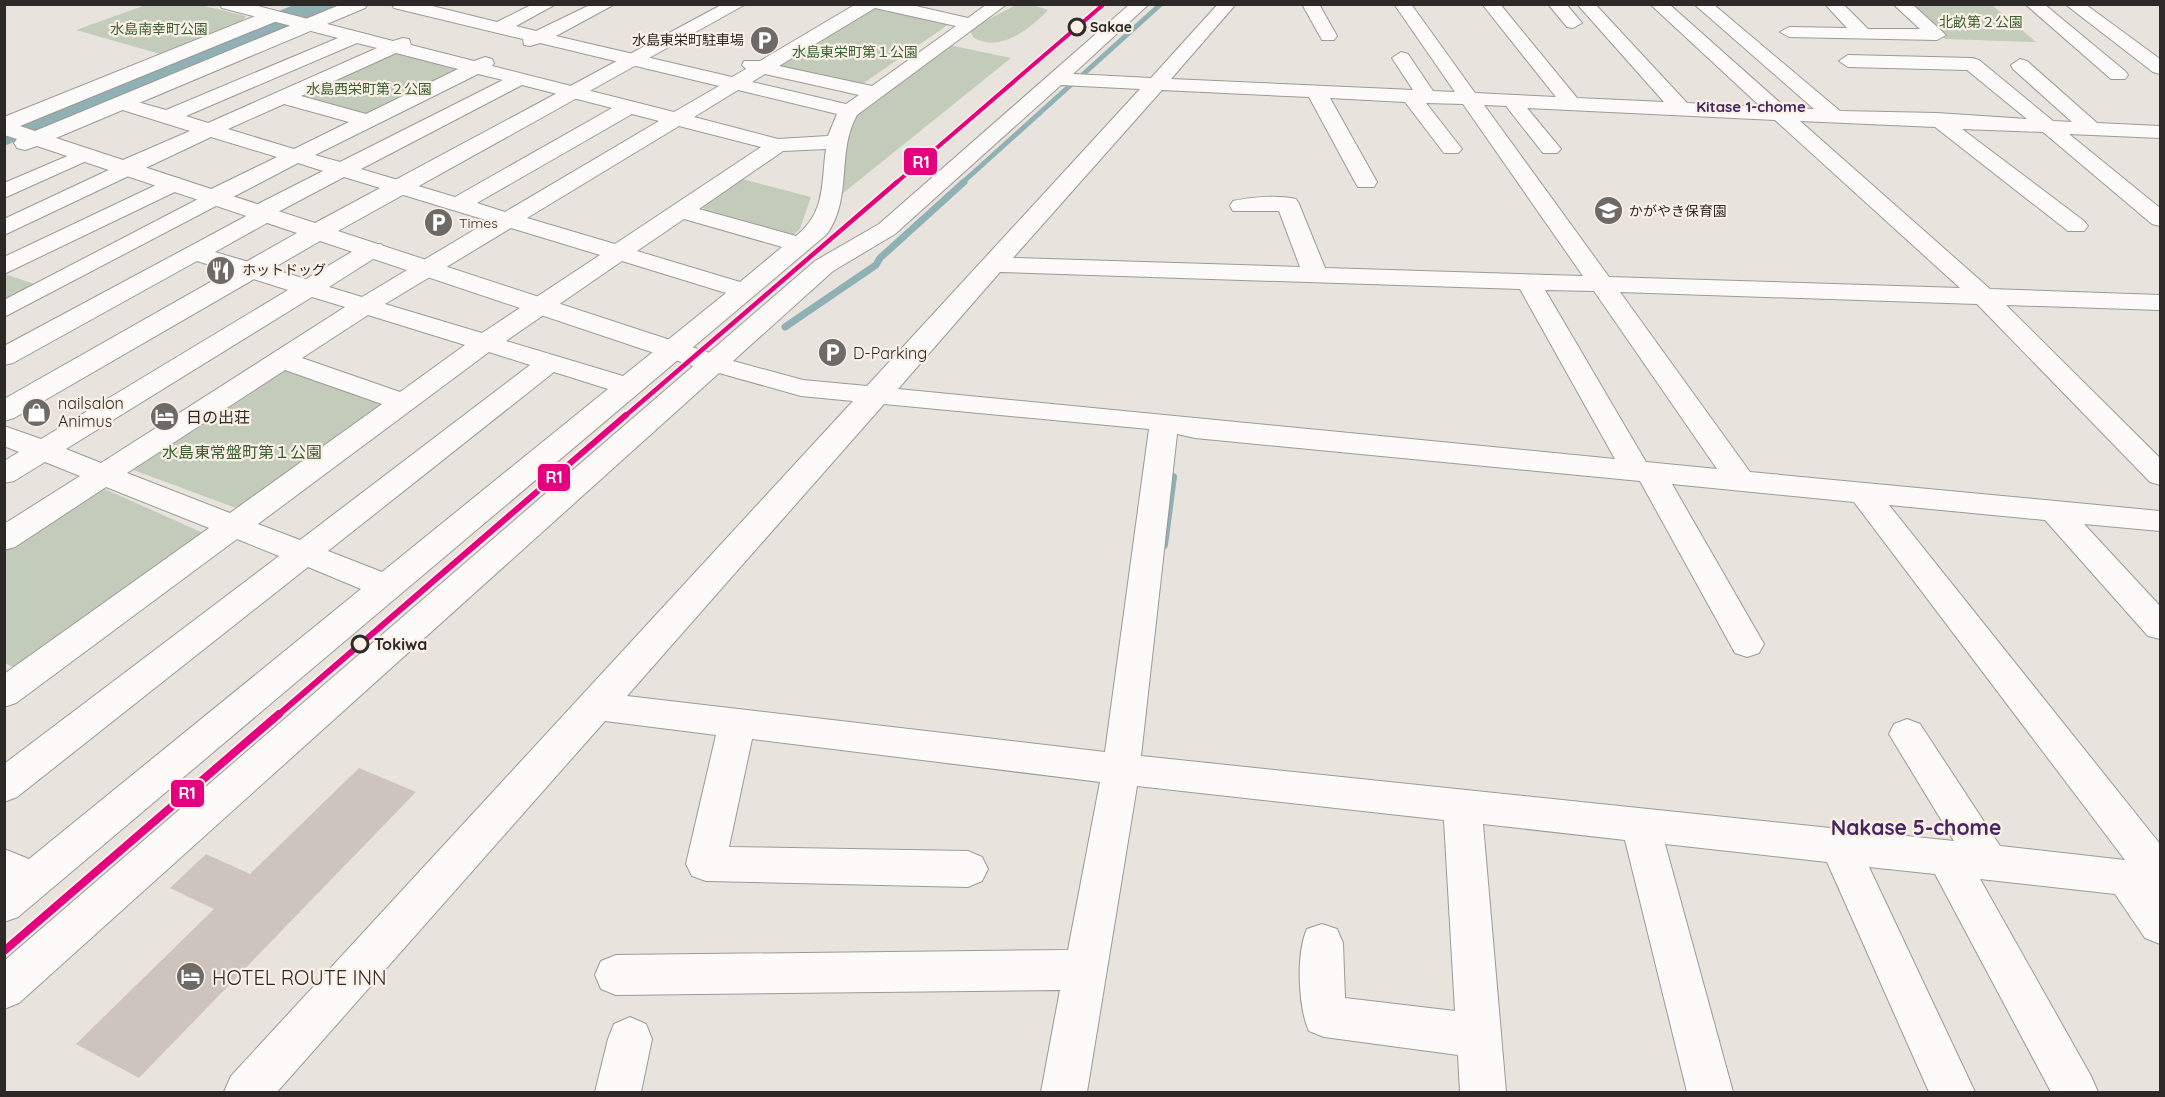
<svg xmlns="http://www.w3.org/2000/svg" width="2165" height="1097" font-family="Quicksand,'Noto Sans JP',sans-serif">
  <style>
    .green { fill: #c3ccbb }
    .lines { fill: none; stroke-linecap: round; stroke-linejoin: round }
    .stream-far2 { stroke: #8fb0b4; stroke-width: 5 }
    .stream-far1 { stroke: #8fb0b4; stroke-width: 7 }
    .stream { stroke: #8fb0b4; stroke-width: 8 }
    .river { fill: #8fb0b4; fill-rule: evenodd }
    .building { fill: #cdc5bd }
    .minor-casing { stroke: #9e9995; stroke-width: 2 }
    .tertiary-casing { stroke: #9e9995; stroke-width: 2 }
    .minor { fill: #fcfbfa; fill-rule: evenodd }
    .tertiary { fill: #fcfbfa; fill-rule: evenodd }
    .rail-far1 { stroke: #cccac9; stroke-width: 4.5; stroke-dasharray: 12 6; stroke-linecap: butt }
    .rail { stroke: #cccac9; stroke-width: 6; stroke-dasharray: 16 8; stroke-linecap: butt }
    .rail-1-far3-casing { stroke: #faf0e7; stroke-width: 7 }
    .rail-1-far2-casing { stroke: #faf0e7; stroke-width: 8 }
    .rail-1-far1-casing { stroke: #faf0e7; stroke-width: 10 }
    .rail-1-casing { stroke: #faf0e7; stroke-width: 12 }
    .rail-1-far3 { stroke: #e5007d; stroke-width: 4 }
    .rail-1-far2 { stroke: #e5007d; stroke-width: 4.5 }
    .rail-1-far1 { stroke: #e5007d; stroke-width: 6 }
    .rail-1 { stroke: #e5007d; stroke-width: 8 }
    .stop-dot { fill: #faf0e7; stroke: #2d2926; stroke-width: 3 }
    .labels { text-anchor: middle; dominant-baseline: central; stroke-width: 4.5; stroke-linejoin: round; paint-order: stroke }
    .far-park-label { font-size: 14px; fill: #3a6032; stroke: #faf0e7 }
    .far-stop-label { font-size: 14px; font-weight: bold; fill: #2d2926; stroke: #faf0e7; text-anchor: start }
    .far-poi-label { font-size: 14px; fill: #2d2926; stroke: #faf0e7; text-anchor: start }
    .far-neighbourhood-label { font-size: 15px; font-weight: bold; fill: #45265e; stroke: #faf0e7 }
    .poi-label { font-size: 16px; fill: #2d2926; stroke: #faf0e7; text-anchor: start }
    .park-label { font-size: 16px; fill: #3a6032; stroke: #faf0e7 }
    .stop-label { font-size: 16px; font-weight: bold; fill: #2d2926; stroke: #faf0e7; text-anchor: start }
    .near-poi-label { font-size: 20px; fill: #2d2926; stroke: #faf0e7; text-anchor: start }
    .near-neighbourhood-label { font-size: 21px; font-weight: bold; fill: #45265e; stroke: #faf0e7 }
    .line-badge { stroke: #faf0e7; stroke-width: 2 }
    .badge-label { font-size: 16px; text-anchor: middle; font-weight: bold; fill: #fff }
  </style>
  <rect width="100%" height="100%" fill="#e9e3de"/>
  <!-- green -->
  <path class="green" d="M146,5H200L246,16L241,23L160,54L76,30Z
    M875,5L952,22L858,87L771,67Z
    M1016,5H1033L1048,10C1030,29 1000,53 974,38L971,33L972,28Z
    M1909,5H1992L2036,42L1945,39Z
    M949,45L1011,58L842,194L846,135L854,115Z
    M391,51L466,70L369,117L292,95Z
    M738,178L811,197L800,229L791,237L706,212L702,206Z
    M5,274L40,286L5,304Z
    M282,367L390,403L244,511L128,468Z
    M98,486L210,536L23,672L5,663L4,546Z"/>
  <g class="lines">
    <!-- stream-far2 -->
    <path class="stream-far2" d="M1079,78L1161,4
      M4,142L330,4
      M962,183L1074,82"/>
    <!-- stream-far1 -->
    <path class="stream-far1" d="M785,327L876,265L880,258L964,182"/>
    <!-- stream -->
    <path class="stream" d="M1164,545L1173,477"/>
    <!-- river -->
    <path class="river" d="M296,4H334L331,10L4,146V124Z"/>
  </g>
  <!-- building -->
  <path class="building" d="M359,768L416,792L139,1078L76,1044L214,909L170,888L206,854L250,874Z"/>
  <g class="lines">
    <defs>
      <path id="minor" d="M220,4H250L393,41L403,38L409,39L411,45L474,61L485,57L492,59L494,63L492,66L674,112L719,86L540,43L530,46L524,45L523,39L394,8L392,4H424L497,22L533,4H556L516,26L536,31L592,4H615L556,36L732,77L746,69L742,65L744,61H760L856,4H907L968,18L987,4H1007L857,115C836,152 853,197 827,234L18,917L4,922V849L29,859L361,589L308,567L17,797L4,802V764L279,556L237,539L16,703L4,707V674L209,528L106,487L15,547L4,550V524L80,476L45,462L14,481L4,483V461L19,452L4,446V426L41,439L288,290L197,261L13,363L4,365V346L250,214L252,207L323,171L298,163L4,317V300L202,197L205,192L277,157L211,137L4,235V219L113,168L116,163L190,131L113,107L110,103L113,99L120,97L166,110L338,38L222,8ZM875,8L956,26L872,86L779,66ZM357,43L377,48L208,123L186,116ZM396,53L458,69L366,114L301,96ZM478,74L503,80L340,162L315,155ZM765,74L859,95L846,104L752,82ZM522,85L612,108L455,197L361,169ZM738,90L837,114L828,136L778,139L694,117ZM284,104L349,122L294,149L228,129ZM632,114L659,121L505,212L477,203ZM679,126L761,147L615,244L527,218ZM826,149C821,184 826,212 796,236L699,209L783,151ZM344,177L489,221L362,297L329,287L381,254L385,249L381,244H365L306,279L215,252L274,219L276,213ZM684,219L782,247L740,282L637,251ZM511,228L600,255L482,333L385,304ZM622,261L726,293L623,376L506,341ZM312,297L345,307L101,463L66,449ZM368,315L465,345L400,392L302,358ZM489,352L530,365L300,540L258,524ZM285,370L382,404L230,513L127,473ZM554,372L608,389L382,572L328,551Z
        M1130,4H1149L1073,74L1151,78L1218,4H1236L1171,79L1413,90L1392,58L1401,52L1408,54L1433,91L1455,92L1394,4H1411L1475,93L1556,97L1482,4H1500L1577,98L1664,102L1577,4H1595L1687,103L1761,107L1650,4H1669L1786,108L1814,109L1694,4H1713L1840,111L1937,113L2027,119L1967,70L1848,67L1839,61L1848,55L1972,58L1979,60L2053,121L2072,122L2013,69L2011,65L2020,59L2027,61L2097,123L2160,126V138L2069,134L2160,208V226L2152,224L2043,132L1962,129L2084,221L2088,226L2084,231H2068L1935,127L1800,121L1990,289L2160,295V310L2006,305L2160,458V485L2150,482L1977,304L1620,292L1750,472L2160,511V531L2084,524L2160,606V639L2148,636L2045,520L1889,505L2160,844V944L2145,938L2115,894L1980,879L2091,1076L2098,1092H2051L1935,874L1869,867L1975,1092H1929L1827,862L1665,844L1733,1092H1687L1625,840L1483,824L1506,1092H1460L1458,1055L1324,1037L1309,1031C1298,1007 1296,953 1307,929L1322,924L1337,929L1343,943L1345,998L1455,1011L1444,820L1137,786L1087,1092H1041L1060,990L616,995L601,989L595,975L601,961L616,955L1068,950L1100,782L752,739L729,847L968,851L982,857L988,869L982,881L968,887L706,881L692,876L686,864L716,735L605,721L277,1092H224L231,1076L853,401L801,396L719,373L19,1003L4,1009V961L815,261L879,224ZM1061,85L1140,89L867,386L803,380L733,361L833,271L895,234ZM1162,90L1309,97L1355,182L1358,187H1374L1377,182L1330,98L1405,102L1444,153H1458L1462,149L1426,103L1463,104L1583,276L1325,268L1299,204L1296,199C1278,195 1251,197 1233,201L1230,206L1233,211H1279L1300,267L1013,258ZM1484,105L1506,106L1543,153H1557L1561,149L1527,108L1775,120L1960,288L1609,277ZM1000,272L1520,289L1615,459L898,389ZM1545,290L1594,291L1717,469L1646,462ZM884,404L1149,429L1105,752L627,696ZM1177,434L1195,438L1640,481L1735,653L1747,657L1759,653L1764,644L1672,484L1854,502L2125,860L2000,846L1920,724L1907,719L1894,724L1889,734L1954,841L1141,756Z
        M1302,4H1319L1337,36L1334,40H1322Z
        M1548,4H1566L1582,23L1573,28L1567,27Z
        M1825,4H1843L1868,29H1920L1893,4H1912L1946,35L1937,40L1789,37L1780,32L1789,27L1847,28Z
        M2025,4H2044L2125,71L2128,75L2125,79H2111Z
        M2065,4H2085L2160,59V74L2153,72Z
        M84,149L91,151L95,155L91,159L4,198V183Z
        M173,177L181,179L184,184L181,189L4,274V257Z
        M630,1017L646,1024L652,1039L641,1092H595L608,1039L614,1024Z"/>
      <path id="tertiary" d="M342,4H368L365,8L56,138L315,223L723,4H746L338,231L722,357L726,363L722,369L712,371L702,369L320,241L14,418L4,421V399L297,233L37,146L25,150L17,148L14,143L17,139L4,135V117L263,13L270,11L279,17L277,21L20,126L35,131Z"/>
    </defs>
    <!-- minor casing -->
    <use href="#minor" class="minor-casing"/>
    <!-- tertiary casing -->
    <use href="#tertiary" class="tertiary-casing"/>
    <!-- minor -->
    <use href="#minor" class="minor"/>
    <!-- tertiary -->
    <use href="#tertiary" class="tertiary"/>
    <!-- rail-far1 -->
    <path class="rail-far1" d="M277,716L517,509"/>
    <!-- rail -->
    <path class="rail" d="M4,951L279,714"/>
    <defs>
      <path id="rail-1-far3" d="M896,183L1104,4"/>
      <path id="rail-1-far2" d="M624,417L897,182"/>
      <path id="rail-1-far1" d="M277,716L626,415"/>
      <path id="rail-1" d="M4,951L279,714"/>
    </defs>
    <!-- rail-1-far3 casing -->
    <use href="#rail-1-far3" class="rail-1-far3-casing"/>
    <!-- rail-1-far2 casing -->
    <use href="#rail-1-far2" class="rail-1-far2-casing"/>
    <!-- rail-1-far1 casing -->
    <use href="#rail-1-far1" class="rail-1-far1-casing"/>
    <!-- rail-1 casing -->
    <use href="#rail-1" class="rail-1-casing"/>
    <!-- rail-1-far3 -->
    <use href="#rail-1-far3" class="rail-1-far3"/>
    <!-- rail-1-far2 -->
    <use href="#rail-1-far2" class="rail-1-far2"/>
    <!-- rail-1-far1 -->
    <use href="#rail-1-far1" class="rail-1-far1"/>
    <!-- rail-1 -->
    <use href="#rail-1" class="rail-1"/>
  </g>
  <!-- icons -->
  <defs>
    <symbol id="parking-disc" viewBox="-11 -11 22 22"><circle r="9.5" fill="#6f6a66" stroke="#faf0e7"/><path d="M-3.5-5.5H1a3.5 3.5 0 0 1 0 7H-1V5.5H-3.5ZM-1-3.4V-.6H.8a1.4 1.4 0 0 0 0-2.8Z" fill="#fff"/></symbol>
    <symbol id="school-disc" viewBox="-11 -11 22 22"><circle r="9.5" fill="#6f6a66" stroke="#faf0e7"/><path d="M0-5L7-2L0 1L-7-2ZM-4 1L0 2.5L4 1V4Q0 6-4 4Z" fill="#fff"/></symbol>
    <symbol id="restaurant-disc" viewBox="-11 -11 22 22"><circle r="9.5" fill="#6f6a66" stroke="#faf0e7"/><path d="M-5-6h1v4h1v-4h1v4h1v-4h1v5L-1.5 .5V6h-2V.5L-5-1ZM5-6V6H3V1.5H1.5Q1.5-4 5-6Z" fill="#fff"/></symbol>
    <symbol id="shop-disc" viewBox="-11 -11 22 22"><circle r="9.5" fill="#6f6a66" stroke="#faf0e7"/><path d="M-5-2.5h2.3a2.7 3.5 0 0 1 5.4 0H5L5.5 6h-11ZM-1.5-2.5h3a1.5 2.3 0 0 0-3 0Z" fill="#fff"/></symbol>
    <symbol id="hotel-disc" viewBox="-11 -11 22 22"><circle r="9.5" fill="#6f6a66" stroke="#faf0e7"/><path d="M-6-4.5h1.5V1H6V5H4.5V3h-9V5H-6ZM-4 0a1.8 1.8 0 1 1 3.6 0ZM.5 0V-2.5h3Q6-2.5 6 0Z" fill="#fff"/></symbol>
  </defs>
  <g fill-rule="evenodd">
    <use href="#parking-disc" x="748" y="24" width="33" height="33"/>
    <use href="#school-disc" x="1592" y="194" width="33" height="33"/>
    <use href="#parking-disc" x="422" y="206" width="33" height="33"/>
    <use href="#restaurant-disc" x="204" y="254" width="33" height="33"/>
    <use href="#parking-disc" x="816" y="336" width="33" height="33"/>
    <use href="#shop-disc" x="20" y="396" width="33" height="33"/>
    <use href="#hotel-disc" x="148" y="400" width="33" height="33"/>
    <use href="#hotel-disc" x="174" y="960" width="33" height="33"/>
  </g>
  <!-- markers -->
  <g class="stop-dot">
    <circle cx="1077" cy="27" r="8"/>
    <circle cx="360" cy="644" r="8"/>
  </g>
  <g class="labels">
    <!-- far-park labels -->
    <g class="far-park-label">
      <text x="1981" y="22">北畝第２公園</text>
      <text x="159" y="29">水島南幸町公園</text>
      <text x="855" y="52">水島東栄町第１公園</text>
      <text x="369" y="89">水島西栄町第２公園</text>
    </g>
    <!-- far-stop labels -->
    <g class="far-stop-label">
      <text x="1090" y="27">Sakae</text>
    </g>
    <!-- far-poi labels -->
    <g class="far-poi-label">
      <text x="744" y="40" text-anchor="end">水島東栄町駐車場</text>
      <text x="1629" y="211">かがやき保育園</text>
      <text x="459" y="223">Times</text>
      <text x="242" y="270">ホットドッグ</text>
    </g>
    <!-- far-neighbourhood labels -->
    <g class="far-neighbourhood-label">
      <text x="1751" y="106">Kitase 1-chome</text>
    </g>
    <!-- poi labels -->
    <g class="poi-label">
      <text x="853" y="353">D-Parking</text>
      <text x="58" y="403">nailsalon<tspan x="58" dy="18">Animus</tspan></text>
      <text x="186" y="417">日の出荘</text>
    </g>
    <!-- park labels -->
    <g class="park-label">
      <text x="242" y="452">水島東常盤町第１公園</text>
    </g>
    <!-- stop labels -->
    <g class="stop-label">
      <text x="374" y="644">Tokiwa</text>
    </g>
    <!-- near-poi labels -->
    <g class="near-poi-label">
      <text x="212" y="977">HOTEL ROUTE INN</text>
    </g>
    <!-- near-neighbourhood labels -->
    <g class="near-neighbourhood-label">
      <text x="1916" y="827">Nakase 5-chome</text>
    </g>
  </g>
  <g class="line-badge">
    <rect x="903" y="147" width="35" height="29" rx="6" fill="#e5007d"/>
    <rect x="537" y="463" width="34" height="29" rx="6" fill="#e5007d"/>
    <rect x="170" y="779" width="35" height="29" rx="6" fill="#e5007d"/>
  </g>
  <g class="badge-label">
    <text x="921" y="168">R1</text>
    <text x="554" y="483">R1</text>
    <text x="187" y="799">R1</text>
  </g>
  <!-- border -->
  <rect width="2165" height="1097" fill="none" stroke="#2d2926" stroke-width="12"/>
</svg>
